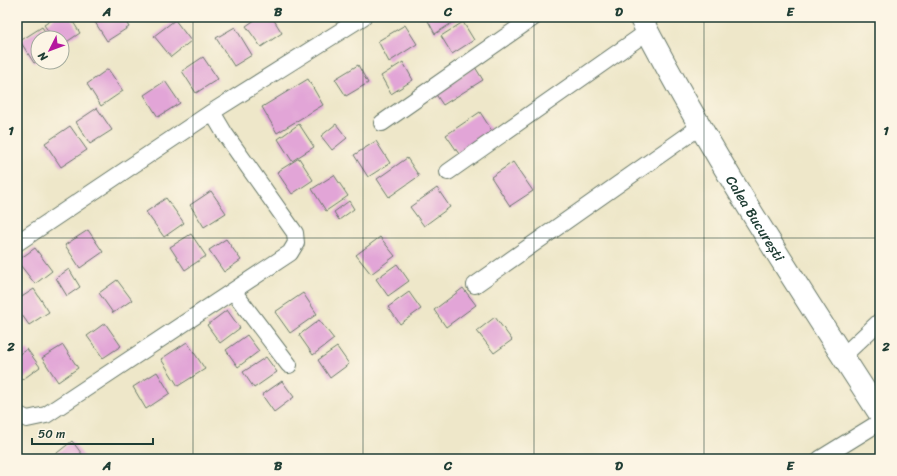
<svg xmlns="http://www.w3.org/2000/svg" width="897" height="476" font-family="Sriracha,sans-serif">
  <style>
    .building { fill: #e2a5d7 }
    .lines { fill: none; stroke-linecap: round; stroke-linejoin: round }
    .street-casing { stroke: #677868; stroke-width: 18 }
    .secondary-casing { stroke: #677868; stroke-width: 24 }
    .street { stroke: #fff; stroke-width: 16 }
    .secondary { stroke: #fff; stroke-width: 22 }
    .grid { fill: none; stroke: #1f3d34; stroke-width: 1; stroke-opacity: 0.55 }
    .labels { text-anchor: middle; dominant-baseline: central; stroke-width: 3.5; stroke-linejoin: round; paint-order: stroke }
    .street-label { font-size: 14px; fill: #1f3d34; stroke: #fcf5e5 }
    .neatline { fill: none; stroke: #1f3d34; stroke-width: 1.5 }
    .grid-label { font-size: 13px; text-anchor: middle; font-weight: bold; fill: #1f3d34 }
  </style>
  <rect width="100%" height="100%" fill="#fcf5e5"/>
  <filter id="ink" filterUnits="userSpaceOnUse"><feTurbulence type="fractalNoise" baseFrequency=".025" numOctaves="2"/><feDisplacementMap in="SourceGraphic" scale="8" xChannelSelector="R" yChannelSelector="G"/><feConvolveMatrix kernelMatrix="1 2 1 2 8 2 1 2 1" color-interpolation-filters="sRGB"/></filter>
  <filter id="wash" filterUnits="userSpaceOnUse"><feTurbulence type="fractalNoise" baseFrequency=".012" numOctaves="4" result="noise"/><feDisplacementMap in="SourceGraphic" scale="16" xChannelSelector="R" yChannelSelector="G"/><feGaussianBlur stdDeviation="0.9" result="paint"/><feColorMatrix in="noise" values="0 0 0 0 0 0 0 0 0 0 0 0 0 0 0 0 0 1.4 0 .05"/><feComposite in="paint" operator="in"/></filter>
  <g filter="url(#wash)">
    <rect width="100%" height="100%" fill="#eee7c9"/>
    <g id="blocks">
      <!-- building -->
      <path class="building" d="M56,17H70L80,33L62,45V38H53L44,25Z
        M95,17H123L129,27L107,41L93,19Z
        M259,17H272L282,33L261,47L246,26Z
        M426,17H461L435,34Z
        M175,20L191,41L171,57L154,36Z
        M463,22L474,40L452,54L441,36Z
        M405,25L417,44L389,62L378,41Z
        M42,27L49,38H38V61L34,63L20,41Z
        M235,27L252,55L234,66L216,38Z
        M203,57L218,79L196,93L182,71Z
        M403,62L413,80L391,94L381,76Z
        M358,65L368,83L346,96L335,79Z
        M475,67L483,80L443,105L435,93Z
        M108,69L123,91L101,106L87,84Z
        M308,79L323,105L277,133L262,107Z
        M165,81L180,103L158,117L144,95Z
        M97,108L112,130L90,144L76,122Z
        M480,112L492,131L459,154L446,135Z
        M299,124L314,147L292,161L278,139Z
        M336,124L347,138L332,150L321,136Z
        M70,126L87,150L61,167L45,143Z
        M376,141L390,163L368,177L354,155Z
        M299,158L313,180L292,194L277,172Z
        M407,158L419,176L389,197L377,179Z
        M513,162L533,191L510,206L491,177Z
        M334,175L348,196L326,211L312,189Z
        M437,188L450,207L424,226L410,207Z
        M211,191L226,213L204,227L190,205Z
        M166,198L184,223L164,237L146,212Z
        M349,201L354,209L339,220L334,212Z
        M88,230L103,252L80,268L65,245Z
        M191,234L206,256L185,270L170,247Z
        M380,237L395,256L371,274L356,255Z
        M226,239L241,260L224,272L209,250Z
        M35,248L52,271L35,284L17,261Z
        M397,264L409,281L388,296L376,279Z
        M69,269L80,287L67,296L56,278Z
        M117,280L132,300L113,313L99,293Z
        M463,288L476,305L446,327L434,310Z
        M34,289L49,312L29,325L17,308V300Z
        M409,292L421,309L400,324L388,307Z
        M303,293L317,314L290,333L275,312Z
        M227,310L240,328L220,343L207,325Z
        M495,317L512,340L494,353L477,331Z
        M319,320L334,339L313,355L299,335Z
        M105,323L121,346L103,358L87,336Z
        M247,335L259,351L238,367L226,350Z
        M187,342L205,369L178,386L161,359Z
        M63,345L78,368L58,382L42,358Z
        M337,347L349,364L330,378L318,360Z
        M27,349L40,367L22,380L17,373V356Z
        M266,357L277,372L254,388L243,372Z
        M157,372L170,393L146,409L133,387Z
        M282,381L294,397L274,412L262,395Z
        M72,441L85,458L54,459L52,457Z"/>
    </g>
  </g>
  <g filter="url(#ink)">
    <use href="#blocks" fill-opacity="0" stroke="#677868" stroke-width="1"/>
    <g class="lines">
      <defs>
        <path id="street" d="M382,123L534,17
          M448,172L647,32
          M17,243L212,112
          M475,285L701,126
          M233,291L289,365
          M843,356L880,321
          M17,414L27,419L46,415L290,253L296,243L295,233L225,134L212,112L363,17
          M820,459L880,422"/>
        <g id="secondary">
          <path id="s1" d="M640,17C711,154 796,284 880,414"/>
        </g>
      </defs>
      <!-- street casing -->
      <use href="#street" class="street-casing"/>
      <!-- secondary casing -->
      <use href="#secondary" class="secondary-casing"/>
      <!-- street -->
      <use href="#street" class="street"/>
      <!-- secondary -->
      <use href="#secondary" class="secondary"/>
    </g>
  </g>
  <!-- grid -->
  <path class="grid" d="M193,17V459M363,17V459M534,17V459M704,17V459M17,238H880"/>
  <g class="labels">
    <!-- street labels -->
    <g class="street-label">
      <text stroke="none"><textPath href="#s1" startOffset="232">Calea București</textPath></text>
    </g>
  </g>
  <!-- margin -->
  <rect width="897" height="476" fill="none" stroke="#fcf5e5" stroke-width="44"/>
  <!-- north arrow -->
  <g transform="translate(50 50) rotate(228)"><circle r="19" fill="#fcf5e5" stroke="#a4ab9e"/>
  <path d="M0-3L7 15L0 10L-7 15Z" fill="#b5179e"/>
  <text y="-6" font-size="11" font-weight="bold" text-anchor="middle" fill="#1f3d34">N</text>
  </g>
  <!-- scale -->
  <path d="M32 438v6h121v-6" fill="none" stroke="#1f3d34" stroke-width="2"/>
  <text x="38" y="438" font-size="12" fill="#1f3d34" stroke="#fcf5e5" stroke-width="3" paint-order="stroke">50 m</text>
  <rect x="22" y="22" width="853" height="432" class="neatline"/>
  <g class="grid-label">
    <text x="107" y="16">A</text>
    <text x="278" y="16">B</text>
    <text x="448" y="16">C</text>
    <text x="619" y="16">D</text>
    <text x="790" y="16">E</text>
    <text x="11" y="135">1</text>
    <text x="886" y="135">1</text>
    <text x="11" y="351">2</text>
    <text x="886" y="351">2</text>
    <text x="107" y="470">A</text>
    <text x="278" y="470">B</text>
    <text x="448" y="470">C</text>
    <text x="619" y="470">D</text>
    <text x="790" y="470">E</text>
  </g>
</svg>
